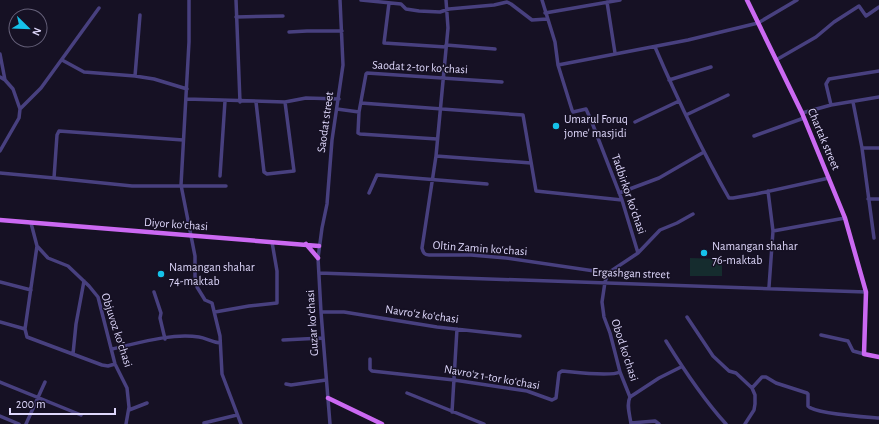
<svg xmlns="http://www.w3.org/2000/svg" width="879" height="424" font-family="'Alegreya Sans',sans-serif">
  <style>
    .park { fill: #152c2e }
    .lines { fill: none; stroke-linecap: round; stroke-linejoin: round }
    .minor { stroke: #48407f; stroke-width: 3.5 }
    .major { stroke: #cb69f2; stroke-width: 4.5 }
    .poi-dot { fill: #15c2ea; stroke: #161124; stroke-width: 1.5 }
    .labels { text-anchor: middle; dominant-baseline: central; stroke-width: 3; stroke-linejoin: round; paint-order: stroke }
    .street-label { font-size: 12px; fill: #dfd8fc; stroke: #161124 }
    .poi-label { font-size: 12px; fill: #dfd8fc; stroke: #161124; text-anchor: start }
  </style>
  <rect width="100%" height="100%" fill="#161124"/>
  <!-- park -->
  <path class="park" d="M690,258L722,259V276H690Z"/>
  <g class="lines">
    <!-- minor -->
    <path class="minor" d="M189,0V42L181,185L195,256V276L197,287L205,300L212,303L220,336L222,374L241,424
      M236,0L240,102
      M361,0L401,4L406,9L419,11L440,12L449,9L494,5L507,2L511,4L532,20L547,19
      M446,0L448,28L436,156L422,248C423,252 424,255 429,255H471L506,258L608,273
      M542,0L555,42L558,65L572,110L573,112L586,109L591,120L622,200L638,253L608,273L605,282L602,302L604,317L610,333L620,372L630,397C626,405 630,415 631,424
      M607,2L615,53
      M389,3L384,43L446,47
      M545,13L620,0
      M236,17L283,16
      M289,32L307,31H342
      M446,45L495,49
      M655,47C677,98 701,149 729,198H733L756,194L829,178
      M0,54L5,80L13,89L20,109
      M62,60L84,72L135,76L154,79L187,89
      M776,60L816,37L834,22L859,6L866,16L879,7
      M558,65L688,40L758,23L797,0
      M135,76L140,15
      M0,77L5,80
      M669,80L711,67
      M186,99L285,102L306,98L339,99
      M256,102L264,172L267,174L294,171L285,102
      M853,102L862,148L874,238
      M361,103L523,115L536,191L622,200
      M831,105L826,84L829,79L879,71
      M337,109L359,112
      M802,113L831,105L879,97
      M686,115L728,95
      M635,122L679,101
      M754,136L804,118
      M437,139L360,134L358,133L359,112L366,74L367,73L502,82
      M183,140L59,131L57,135L54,178L132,186H226
      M862,148H879
      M0,151L19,118L20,109L41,88L99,8
      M436,156L531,163
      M0,173L54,178
      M220,176L225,101
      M768,191L773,231L769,287
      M369,193L377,175L487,184
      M619,193L659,178L704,152
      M868,199H879
      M31,223L37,246L48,258L68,266L89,286L98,297L115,364L127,388L129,407L126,424
      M773,231L845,218
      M37,246L25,329L27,337L102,365L108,366L115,364
      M638,253L660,230L677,223L693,214
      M319,273L866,292
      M0,282L31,290
      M154,292L161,313L160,318L165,339
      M215,312L249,306L277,303V271L272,242
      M321,312H344L437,327L520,336
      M687,317L713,356L729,371L736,373L752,388L755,395V404L754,410L745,424
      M0,322L25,329
      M821,335L848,341L853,351L864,354
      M283,340L322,338
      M666,341C684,370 703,399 726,424
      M112,349C139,343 170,333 199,337C206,338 211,342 220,343
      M73,354L76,324L84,281
      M370,359V369L372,371L454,380L527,391L552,400L556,398L559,373L562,371C574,372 610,377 620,372
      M0,382L81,415
      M286,384L291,385L326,380
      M752,388L762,377H766L776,383L807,393L808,394V406C815,414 866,417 879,418
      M407,393L484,424
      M630,397L659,378L681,367
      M129,410L147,403
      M452,412L457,329
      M0,416L19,424
      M204,423L237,415
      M631,423L655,421L659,424
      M26,424L45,382
      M330,424L321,312L318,258L322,228L327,204L332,140L343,65L340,0"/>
    <!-- major -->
    <path class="major" d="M747,0L802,113L845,218L866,292L864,354L879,357
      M0,220L319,246
      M306,244L318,258
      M328,398L382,424"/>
  </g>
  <!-- markers -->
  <g class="poi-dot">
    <circle cx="556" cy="126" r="4"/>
    <circle cx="704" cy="253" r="4"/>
    <circle cx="161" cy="274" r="4"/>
  </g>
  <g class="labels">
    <!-- street labels -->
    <g class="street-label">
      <text transform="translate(420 67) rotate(3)">Saodat 2-tor koʻchasi</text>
      <text transform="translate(325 122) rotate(-82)">Saodat street</text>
      <text transform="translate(824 139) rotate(67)">Chartak street</text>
      <text transform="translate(629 194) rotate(71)">Tadbirkor koʻchasi</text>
      <text transform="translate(176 224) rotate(4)">Diyor koʻchasi</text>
      <text transform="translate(480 248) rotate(4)">Oltin Zamin koʻchasi</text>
      <text transform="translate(631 273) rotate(2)">Ergashgan street</text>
      <text transform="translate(422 314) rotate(8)">Navroʻz koʻchasi</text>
      <text transform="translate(312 323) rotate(-94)">Guzar koʻchasi</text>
      <text transform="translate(117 330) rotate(72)">Objuvoz koʻchasi</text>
      <text transform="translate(625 350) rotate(72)">Obod koʻchasi</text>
      <text transform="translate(492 377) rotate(10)">Navroʻz 1-tor koʻchasi</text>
    </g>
    <!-- poi labels -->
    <g class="poi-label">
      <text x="564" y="119">Umarul Foruq<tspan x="564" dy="14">jome' masjidi</tspan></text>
      <text x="712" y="246">Namangan shahar<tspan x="712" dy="14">76-maktab</tspan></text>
      <text x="169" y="267">Namangan shahar<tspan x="169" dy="14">74-maktab</tspan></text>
    </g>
  </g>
  <!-- north arrow -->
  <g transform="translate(28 28) rotate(113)"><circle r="19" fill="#161124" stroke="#66617a"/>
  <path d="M0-3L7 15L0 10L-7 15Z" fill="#15c2ea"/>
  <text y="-6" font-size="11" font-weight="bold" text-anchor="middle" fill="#dfd8fc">N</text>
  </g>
  <!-- scale -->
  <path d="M10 408v6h105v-6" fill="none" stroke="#dfd8fc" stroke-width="2"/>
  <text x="16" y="408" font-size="12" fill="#dfd8fc" stroke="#161124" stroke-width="3" paint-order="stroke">200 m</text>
</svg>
